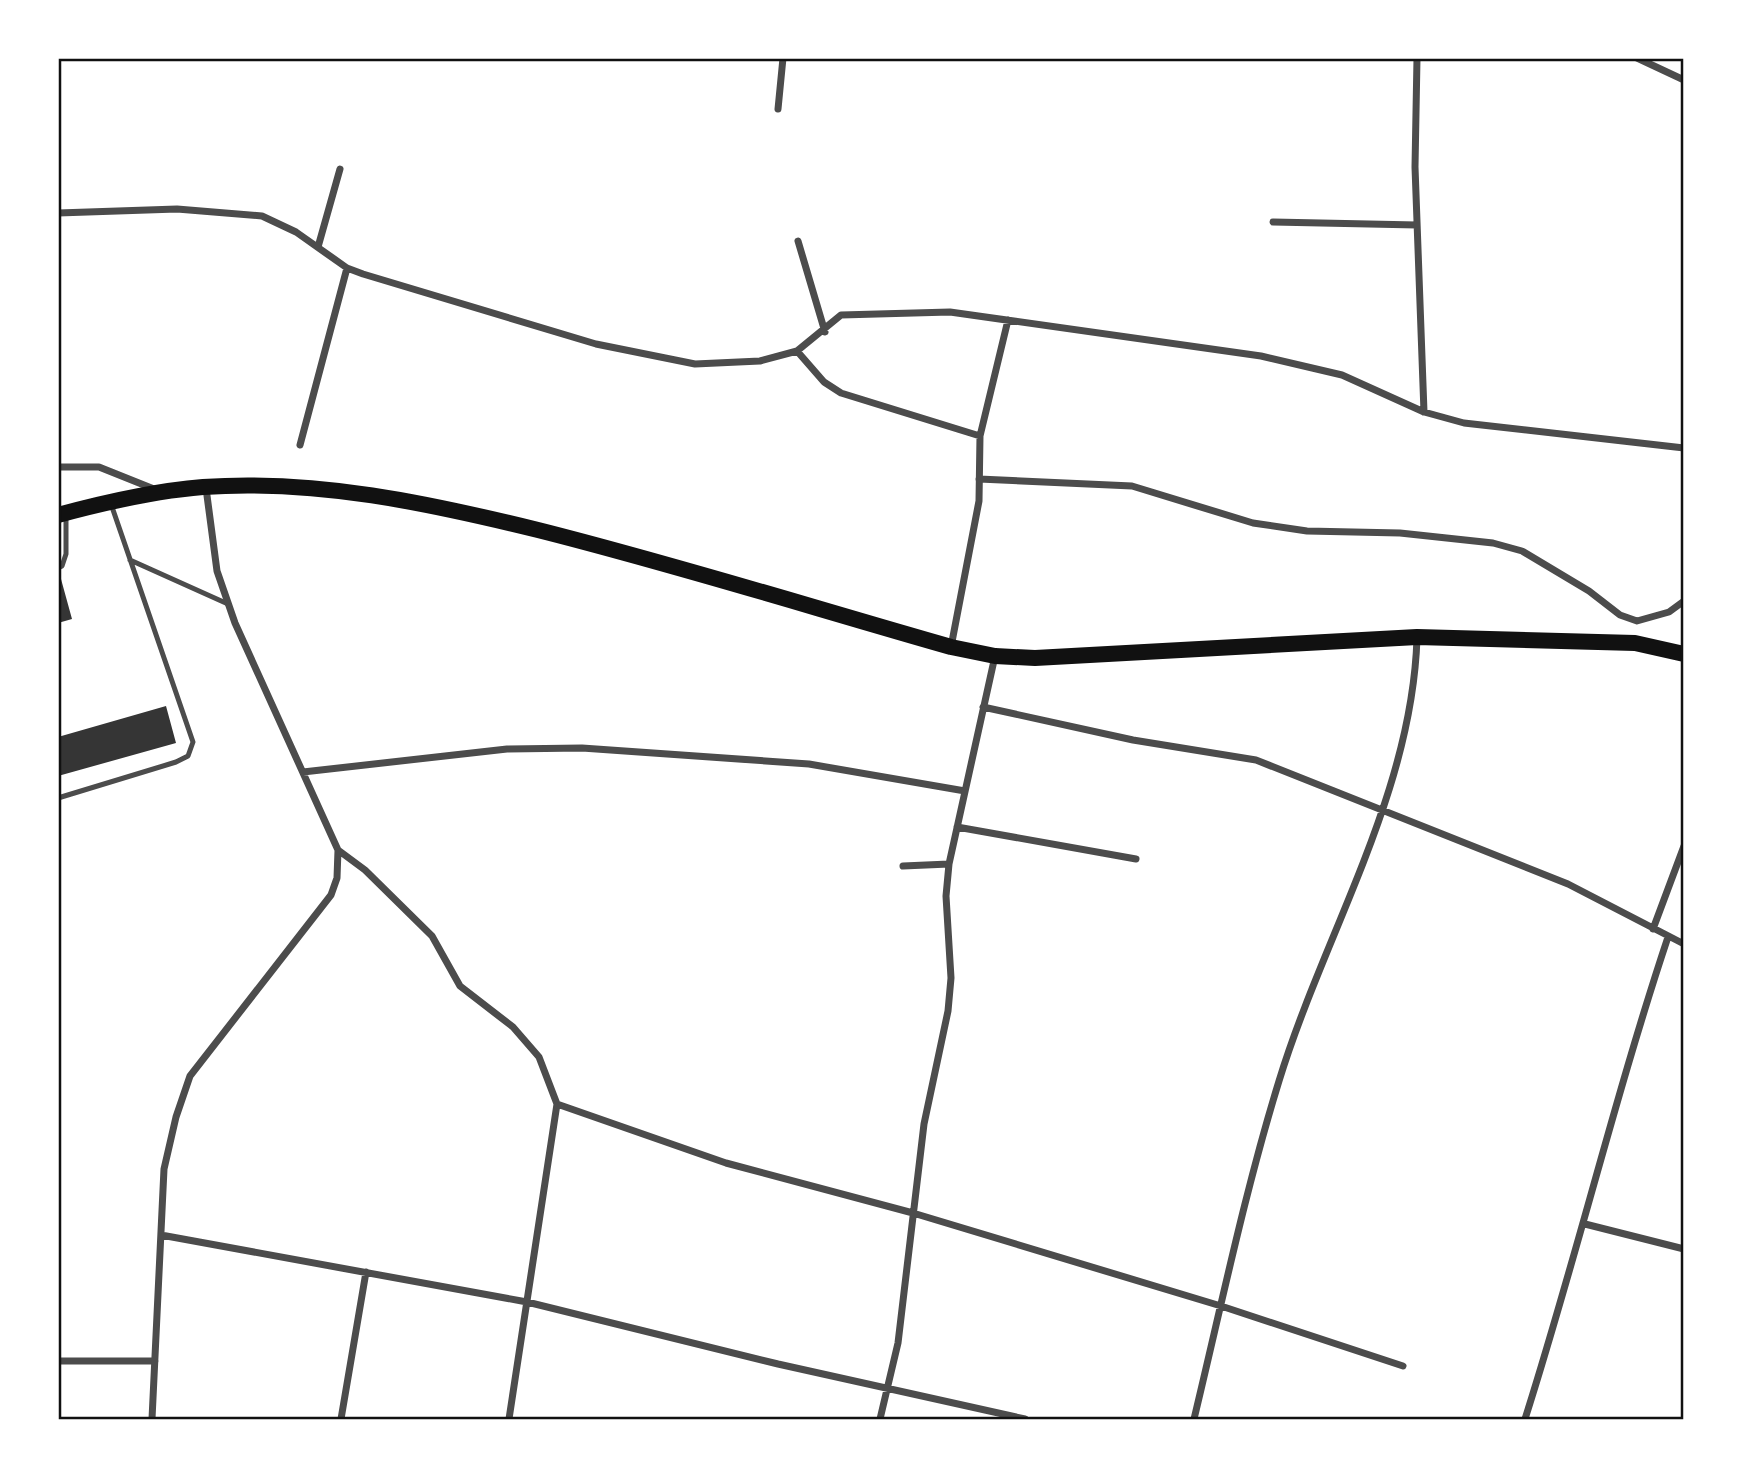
<svg xmlns="http://www.w3.org/2000/svg" width="1742" height="1477" font-family="Helvetica,sans-serif">
  <style>
    .building { fill: #353535 }
    .lines { fill: none; stroke-linecap: round; stroke-linejoin: round }
    .service { stroke: #4c4c4c; stroke-width: 5 }
    .minor { stroke: #4c4c4c; stroke-width: 7 }
    .primary { stroke: #111; stroke-width: 16 }
    .neatline { fill: none; stroke: #111; stroke-width: 2.5 }
  </style>
  <rect width="100%" height="100%" fill="#fff"/>
  <!-- building -->
  <path class="building" d="M61,579L72,619L58,623V580Z
    M166,706L176,743L58,776V737Z"/>
  <g class="lines">
    <!-- service -->
    <path class="service" d="M130,560L228,604
      M58,568L62,566L66,554V515
      M58,798L176,762L188,756L193,742L111,504"/>
    <!-- minor -->
    <path class="minor" d="M1417,58L1415,167L1424,412
      M1637,58L1684,80
      M778,109L783,58
      M58,213L177,209L262,216L296,232L347,268L363,274L596,344L695,364L760,361L797,351L841,315L950,312L1261,356L1342,375L1424,412L1464,423L1684,448
      M1273,222L1417,225
      M798,241L825,332
      M318,247L340,169
      M797,351L824,382L841,393L980,436
      M300,445L347,268
      M58,467H99L154,489
      M979,479L1132,486L1253,523L1307,531L1400,533L1493,543L1522,551L1589,591L1620,615L1637,621L1669,612L1684,601
      M951,647L979,501L980,436L1008,320
      M983,707L1133,740L1256,760L1568,884L1684,944
      M303,772L507,749L582,748L809,764L965,791
      M957,827L1136,859
      M338,850L365,870L432,936L460,986L513,1027L539,1057L557,1104L726,1163L913,1213L1221,1306L1403,1366
      M903,866L949,864
      M1653,929L1684,846
      M1585,1224L1684,1249
      M161,1235L527,1302L778,1364L1025,1419
      M58,1361H155
      M152,1419L164,1169L176,1117L190,1076L331,895L337,878L338,850L235,623L217,571L206,488
      M341,1419L366,1272
      M509,1419L557,1104
      M880,1419L898,1343L924,1124L948,1011L951,978L946,896L949,864L995,656
      M1194,1419C1221,1307 1245,1191 1279,1081C1324,934 1412,795 1417,638
      M1525,1419C1576,1259 1615,1096 1668,937"/>
    <!-- primary -->
    <path class="primary" d="M58,515C106,502 153,491 203,487C317,479 428,503 538,530C677,565 814,608 951,647L995,656L1035,658L1417,637L1635,643L1684,654"/>
  </g>
  <!-- border -->
  <rect width="1742" height="1477" fill="none" stroke="#ffffff" stroke-width="119"/>
  <rect x="60" y="60" width="1622" height="1358" class="neatline"/>
</svg>
